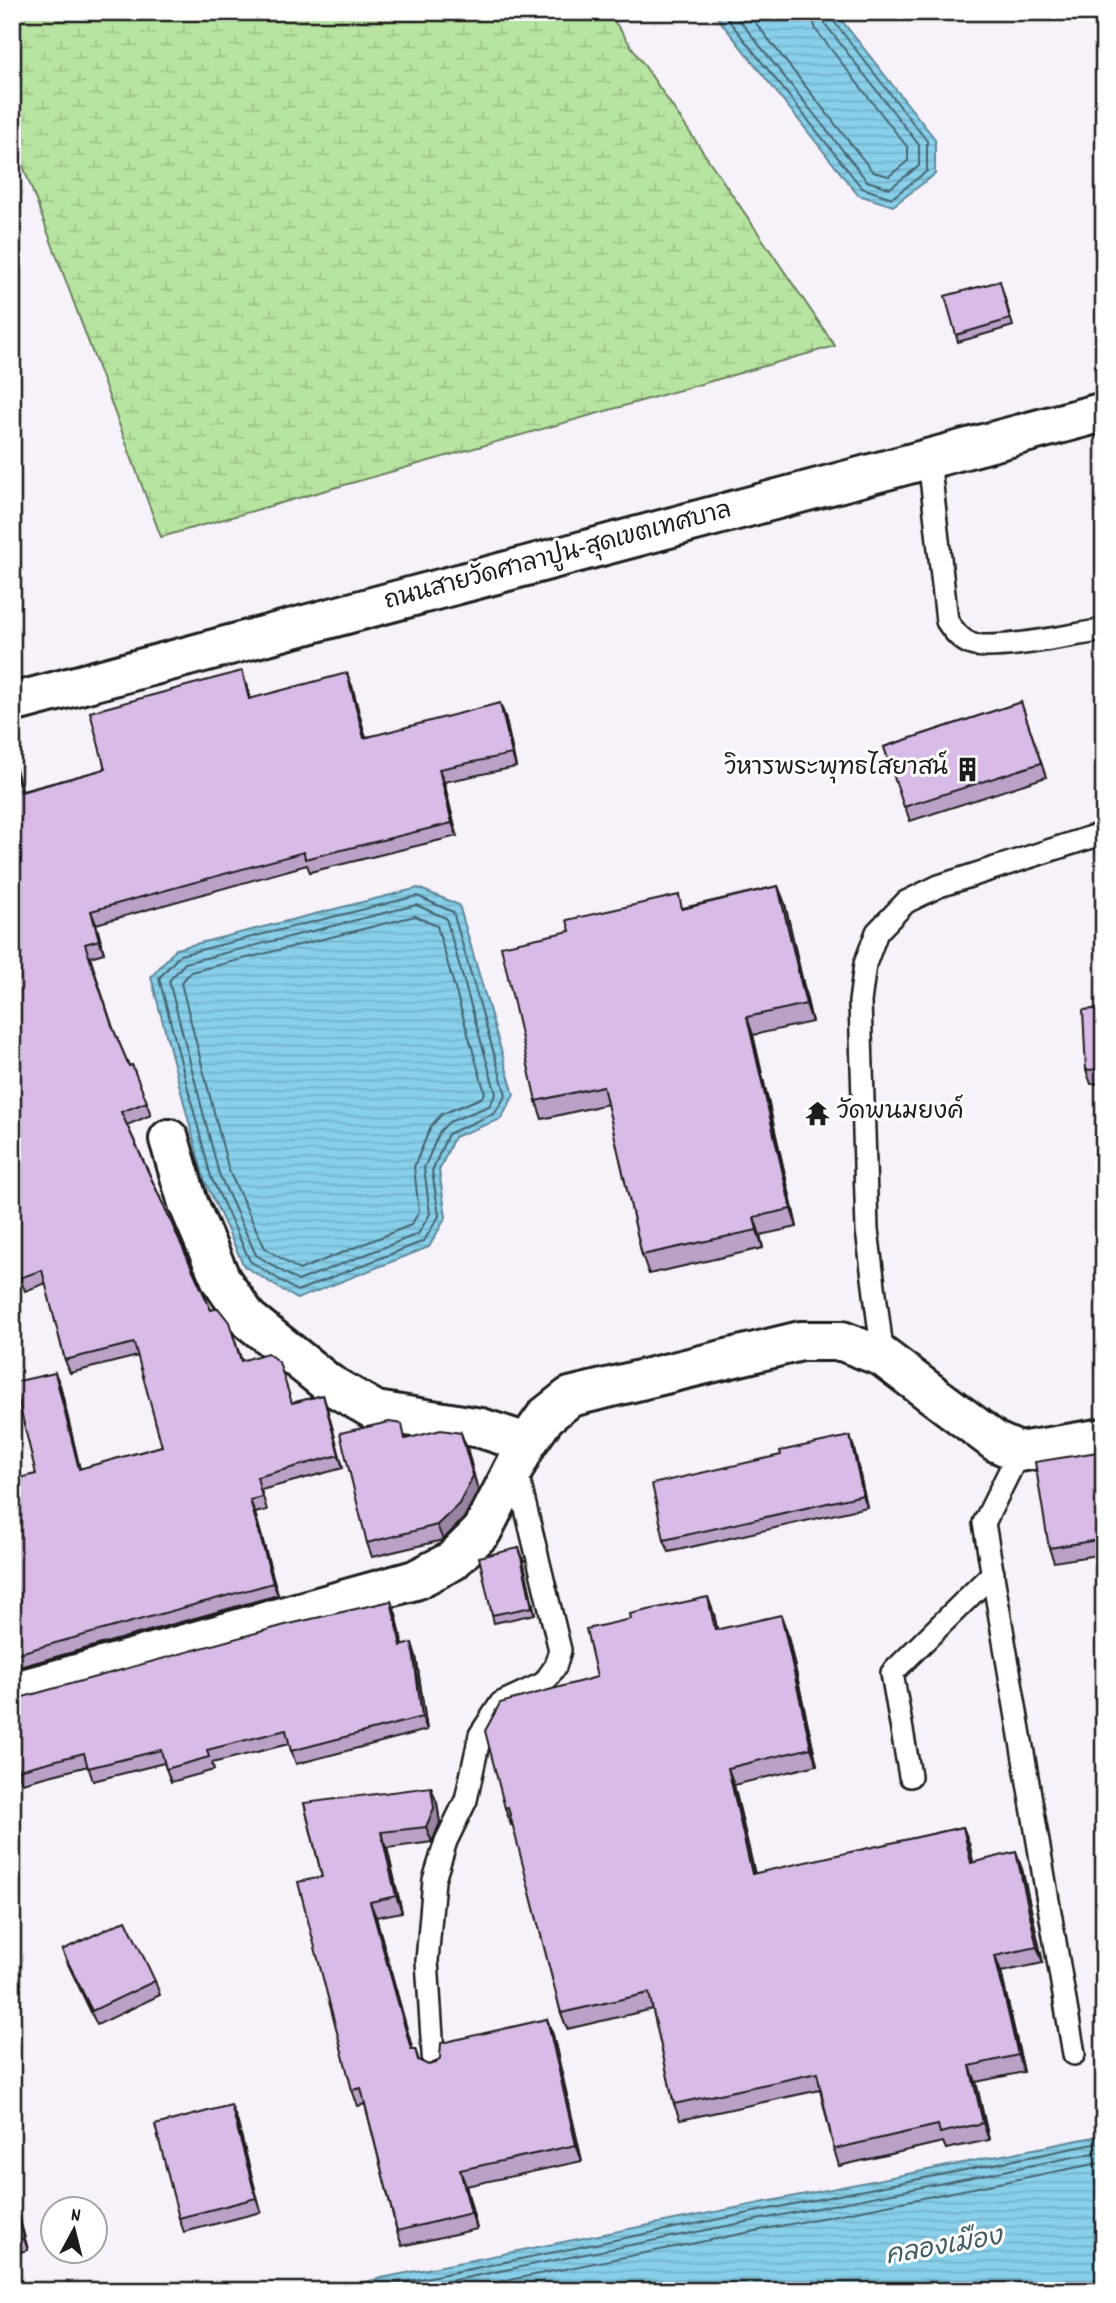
<svg xmlns="http://www.w3.org/2000/svg" width="1116" height="2303" font-family="Dekko,'Playpen Sans Thai',sans-serif">
  <style>
    .wetland { fill: url(#wetland-marsh); stroke: #6a805e; stroke-width: 2 }
    .water { fill: url(#water-rules); stroke: #5d8798; stroke-width: 2 }
    .lines { fill: none; stroke-linecap: round; stroke-linejoin: round }
    .shore { stroke: #47646e; stroke-width: 2 }
    .lane-casing { stroke: #1c1c1c; stroke-width: 26 }
    .street-casing { stroke: #1c1c1c; stroke-width: 44 }
    .secondary-casing { stroke: #1c1c1c; stroke-width: 44 }
    .lane { stroke: #fff; stroke-width: 21 }
    .street { stroke: #fff; stroke-width: 38 }
    .secondary { stroke: #fff; stroke-width: 38 }
    .wall { fill: #bba1c8; stroke: #1c1c1c; stroke-width: 2 }
    .shaded-wall { fill: #9883a2; stroke: #1c1c1c; stroke-width: 2 }
    .building { fill: #d9bbe8; stroke: #1c1c1c; stroke-width: 2 }
    .labels { text-anchor: middle; dominant-baseline: central; stroke-width: 6; stroke-linejoin: round; paint-order: stroke }
    .street-label { font-size: 24px; fill: #1c1c1c; stroke: #fff }
    .poi-label { font-size: 24px; fill: #1c1c1c; stroke: #fff; text-anchor: end }
    .water-label { font-size: 26px; font-style: italic; fill: #425b64; stroke: #fff }
  </style>
  <defs>
    <pattern id="wetland-marsh" width="20" height="14" patternUnits="userSpaceOnUse" patternTransform="scale(1.75)"><rect width="20" height="14" fill="#b8e4a1"/><path d="M1 5h8M5 5V1M11 12h8M15 12V8" fill="none" stroke="#9ec38a"/></pattern>
    <pattern id="water-rules" width="6" height="5" patternUnits="userSpaceOnUse" patternTransform="scale(1.75)"><rect width="6" height="5" fill="#88cfea"/><path d="M0 2.5h6" fill="none" stroke="#75b1c8"/></pattern>
  </defs>
  <rect width="100%" height="100%" fill="#f7f1fa"/>
  <filter id="ink" filterUnits="userSpaceOnUse"><feTurbulence type="fractalNoise" baseFrequency=".0143" numOctaves="2"/><feDisplacementMap in="SourceGraphic" scale="14" xChannelSelector="R" yChannelSelector="G"/><feConvolveMatrix kernelMatrix="1 2 1 2 8 2 1 2 1" color-interpolation-filters="sRGB"/></filter>
  <g filter="url(#ink)">
    <!-- wetland -->
    <path class="wetland" d="M12,12H608L835,346L161,537L12,136Z"/>
    <!-- water -->
    <path class="water" d="M713,12H835L935,139V174L893,206L858,195Z
      M418,888L459,905L514,1095L501,1119L454,1137L439,1171L446,1217L429,1247L297,1299L244,1266L204,1179L151,977L176,949Z
      M1104,2135V2291H331L381,2278Z"/>
    <g class="lines">
      <!-- shore -->
      <path class="shore" d="M722,12L862,188L892,198L927,171V141L832,19L830,12
        M733,12L867,181L890,188L919,166V145L825,24L822,12
        M747,12L873,172L889,176L908,161V148L816,30L811,12
        M417,896L453,912L506,1095L495,1113L448,1134L432,1171L439,1216L424,1241L297,1291L250,1261L211,1177L159,978L180,955Z
        M416,905L446,918L496,1094L489,1106L449,1122L440,1131L424,1168L430,1214L418,1234L298,1281L256,1255L219,1174L169,981L185,963Z
        M415,916L437,926L485,1093L481,1098L442,1114L431,1126L414,1167L419,1212L411,1225L299,1270L265,1248L229,1171L181,983L191,972Z
        M360,2291L1104,2142
        M399,2291L1104,2151
        M453,2291L1104,2162"/>
      <defs>
        <path id="lane" d="M929,459L947,621C952,629 961,640 971,644C993,652 1076,634 1104,630
          M883,1357L867,1230L860,1002L865,964L877,932L906,902L939,886L1104,833
          M1019,1452L984,1523L1074,2054
          M910,1776L892,1673L993,1573
          M434,2068L427,1961L434,1880L446,1841L466,1800L480,1735L501,1703L544,1683L555,1667L560,1650L516,1468"/>
        <path id="street" d="M169,1139L188,1203L221,1280L248,1319L329,1384L376,1411L481,1428L527,1443
          M12,1692L415,1580L452,1561L482,1531L527,1443L546,1416L570,1397L801,1341H842L883,1357L996,1442L1019,1452L1104,1438"/>
        <path id="secondary" d="M12,703L1104,412"/>
      </defs>
      <!-- lane casing -->
      <use href="#lane" class="lane-casing"/>
      <!-- street casing -->
      <use href="#street" class="street-casing"/>
      <!-- secondary casing -->
      <use href="#secondary" class="secondary-casing"/>
      <!-- lane -->
      <use href="#lane" class="lane"/>
      <!-- street -->
      <use href="#street" class="street"/>
      <!-- secondary -->
      <use href="#secondary" class="secondary"/>
    </g>
    <!-- wall -->
    <path class="wall" d="M1002,289L1013,326L958,342L956,335Z
      M247,684L250,699L352,686L365,737L505,716L516,767L444,782L457,836L310,872L307,865L96,924L104,953L90,957L114,1031L129,1066L132,1065L151,1115L127,1125L211,1310L233,1335L242,1361L292,1403L323,1395L327,1408L343,1468L261,1490L267,1510L255,1513L278,1595L12,1669V1480L36,1474L55,1373L60,1385L80,1469L162,1446L138,1356L70,1373L65,1360L46,1283L25,1291L12,1257L22,791L105,769Z
      M1021,702L1046,777L910,821L884,747Z
      M778,886L785,904L812,1022L753,1035L797,1227L760,1235L763,1248L649,1274L642,1255L608,1104L542,1119L536,1101L683,908Z
      M1104,1008V1083L1091,1084L1086,1070Z
      M407,1438L467,1448L478,1491L464,1518L443,1540L372,1557L367,1543Z
      M854,1448L867,1507L669,1552L664,1540Z
      M1104,1451V1554L1054,1562L1049,1548Z
      M519,1548L522,1556L535,1614L494,1623L492,1615Z
      M396,1614L403,1645L416,1656L427,1730L296,1764L289,1744L212,1763L214,1770L171,1782L164,1763L93,1781L88,1766L22,1783L18,1770Z
      M714,1614L717,1629L787,1632L817,1765L734,1785L755,1874L963,1827L969,1843L973,1862L1022,1869L1043,1963L1001,1972L1024,2072L976,2082L989,2140L946,2149L943,2142L839,2166L834,2149L820,2090L680,2120L674,2104L653,2009L567,2029L561,2013L513,1824L511,1825L505,1808L597,1677Z
      M304,1803H437L440,1823L432,1842L387,1848L402,1912L376,1917L412,2049H415L419,2061L428,2065L547,2019L553,2035L582,2161L466,2186L477,2229L402,2246L397,2231L365,2104L358,2106L352,2090L322,1877Z
      M62,1950L155,1981L160,1995L97,2025L68,1964Z
      M237,2120L261,2212L184,2232L179,2218Z
      M12,2190L28,2250L12,2254Z"/>
    <!-- shaded-wall -->
    <path class="shaded-wall" d="M347,673L352,686L369,750L364,738Z
      M500,703L505,716L516,767L512,754Z
      M12,755L26,804L21,792L12,759Z
      M439,769L444,782L457,836L452,823Z
      M778,886L785,904L812,1022L806,1004Z
      M91,911L96,924L104,953L99,940Z
      M747,1017L753,1035L797,1227L791,1209Z
      M754,1217L760,1235L763,1248L757,1230Z
      M55,1373L60,1385L83,1482L79,1469Z
      M323,1395L327,1408L343,1468L339,1455Z
      M461,1433L467,1448L478,1491L464,1518L443,1540L437,1525Z
      M850,1436L854,1448L867,1507L863,1495Z
      M250,1500L255,1513L278,1595L273,1583Z
      M519,1548L522,1556L535,1614L532,1607Z
      M708,1597L714,1614L721,1646L715,1630Z
      M391,1601L396,1614L406,1659L401,1646Z
      M781,1615L787,1632L817,1765L811,1748Z
      M412,1643L416,1656L427,1730L422,1717Z
      M728,1768L734,1785L758,1890L752,1874Z
      M431,1787L437,1803L440,1823L432,1842L426,1827Z
      M963,1827L969,1843L977,1879L971,1863Z
      M381,1832L387,1848L402,1912L396,1896Z
      M1016,1852L1022,1869L1043,1963L1037,1947Z
      M370,1902L376,1917L417,2065L411,2049Z
      M995,1956L1001,1972L1024,2072L1018,2055Z
      M547,2019L553,2035L582,2161L576,2145Z
      M970,2066L976,2082L989,2140L983,2123Z
      M231,2105L237,2120L261,2212L256,2198Z
      M460,2170L466,2186L477,2229L471,2213Z
      M12,2190L28,2250L24,2238L12,2194Z"/>
    <!-- building -->
    <path class="building" d="M1000,281L1010,319L956,335L945,296Z
      M242,671L249,699L347,673L364,738L500,703L512,754L439,769L452,823L305,859L304,852L91,911L99,940L85,944L112,1026L129,1066L132,1065L147,1102L121,1112L211,1310L218,1308L229,1322L241,1361L267,1353L279,1362L292,1403L323,1395L339,1455L257,1477L262,1497L250,1500L273,1583L12,1655V1480L36,1474L14,1382L55,1373L79,1469L162,1446L134,1343L65,1360L42,1270L20,1278L12,1257V759L21,792L105,769L90,712Z
      M1021,702L1041,763L904,807L884,747Z
      M778,886L806,1004L747,1017L791,1209L754,1217L757,1230L642,1255L603,1086L536,1101L501,946L570,931L567,920L679,895L682,909Z
      M1104,1008V1069L1086,1070L1083,1010Z
      M389,1422L402,1424L405,1439L441,1430L461,1433L473,1476L459,1504L437,1525L367,1543L340,1433Z
      M850,1436L863,1495L664,1540L652,1484L781,1455L780,1451Z
      M1104,1451V1539L1049,1548L1035,1462Z
      M519,1548L532,1607L492,1615L479,1557Z
      M708,1597L715,1630L781,1615L811,1748L728,1768L752,1874L963,1827L971,1863L1016,1852L1037,1947L995,1956L1018,2055L970,2066L983,2123L940,2133L938,2125L834,2149L817,2073L674,2104L649,1993L561,2013L508,1807L505,1808L485,1731L500,1703L597,1677L586,1629L631,1619L630,1614Z
      M391,1601L401,1646L412,1643L422,1717L291,1751L286,1730L207,1750L209,1757L166,1769L161,1750L88,1768L84,1753L18,1770L12,1749V1700L285,1625Z
      M1104,1726V1772L1097,1736L1100,1735L1099,1727Z
      M431,1787L434,1808L426,1827L381,1832L396,1896L370,1902L411,2049H415L418,2060L428,2065L436,2063L440,2058L441,2043L547,2019L576,2145L460,2170L471,2213L397,2231L361,2088L352,2090L298,1882L322,1877L304,1803Z
      M126,1920L155,1981L92,2011L62,1950Z
      M231,2105L256,2198L179,2218L155,2125Z
      M12,2194L24,2238L12,2241Z"/>
  </g>
  <!-- icons -->
  <defs>
    <symbol id="building-bare" viewBox="-9 -9 18 18"><path d="M-4-6H4V6H1V3H-1V6H-4ZM-2.5-4.3h1.7v1.8h-1.7ZM.8-4.3h1.7v1.8H.8ZM-2.5-1h1.7V.8h-1.7ZM.8-1h1.7V.8H.8Z" fill="#1c1c1c" stroke="#fff" stroke-width="2.5" paint-order="stroke"/></symbol>
    <symbol id="temple-bare" viewBox="-9 -9 18 18"><path d="M0-6L5-2H3V0L6.5 2.5H4V6H1.5V3h-3V6H-4V2.5H-6.5L-3 0V-2H-5Z" fill="#1c1c1c" stroke="#fff" stroke-width="2.5" paint-order="stroke"/></symbol>
  </defs>
  <g fill-rule="evenodd">
    <use href="#building-bare" x="950" y="752" width="35" height="35"/>
    <use href="#temple-bare" x="800" y="1096" width="35" height="35"/>
  </g>
  <g class="labels">
    <!-- street labels -->
    <g class="street-label">
      <text transform="translate(558 557) rotate(-15)">ถนนสายวัดศาลาปูน-สุดเขตเทศบาล</text>
    </g>
    <!-- poi labels -->
    <g class="poi-label">
      <text x="948" y="769">วิหารพระพุทธไสยาสน์</text>
      <text x="837" y="1113" text-anchor="start">วัดพนมยงค์</text>
    </g>
    <!-- water labels -->
    <g class="water-label">
      <text transform="translate(944 2248) rotate(-10)">คลองเมือง</text>
    </g>
  </g>
  <!-- margin -->
  <rect width="1116" height="2303" fill="none" stroke="#fff" stroke-width="42"/>
  <rect x="21" y="21" width="1074" height="2261" fill="none" stroke="#1c1c1c" stroke-width="2.5" filter="url(#ink)"/>
  <!-- north arrow -->
  <g transform="translate(74 2230) rotate(7)"><circle r="33" fill="#ffffff" stroke="#a4a4a4" stroke-width="2"/>
  <path d="M0-5L12 26L0 18L-12 26Z" fill="#1c1c1c"/>
  <text y="-10" font-size="19" font-weight="bold" text-anchor="middle" fill="#1c1c1c">N</text>
  </g>
</svg>
